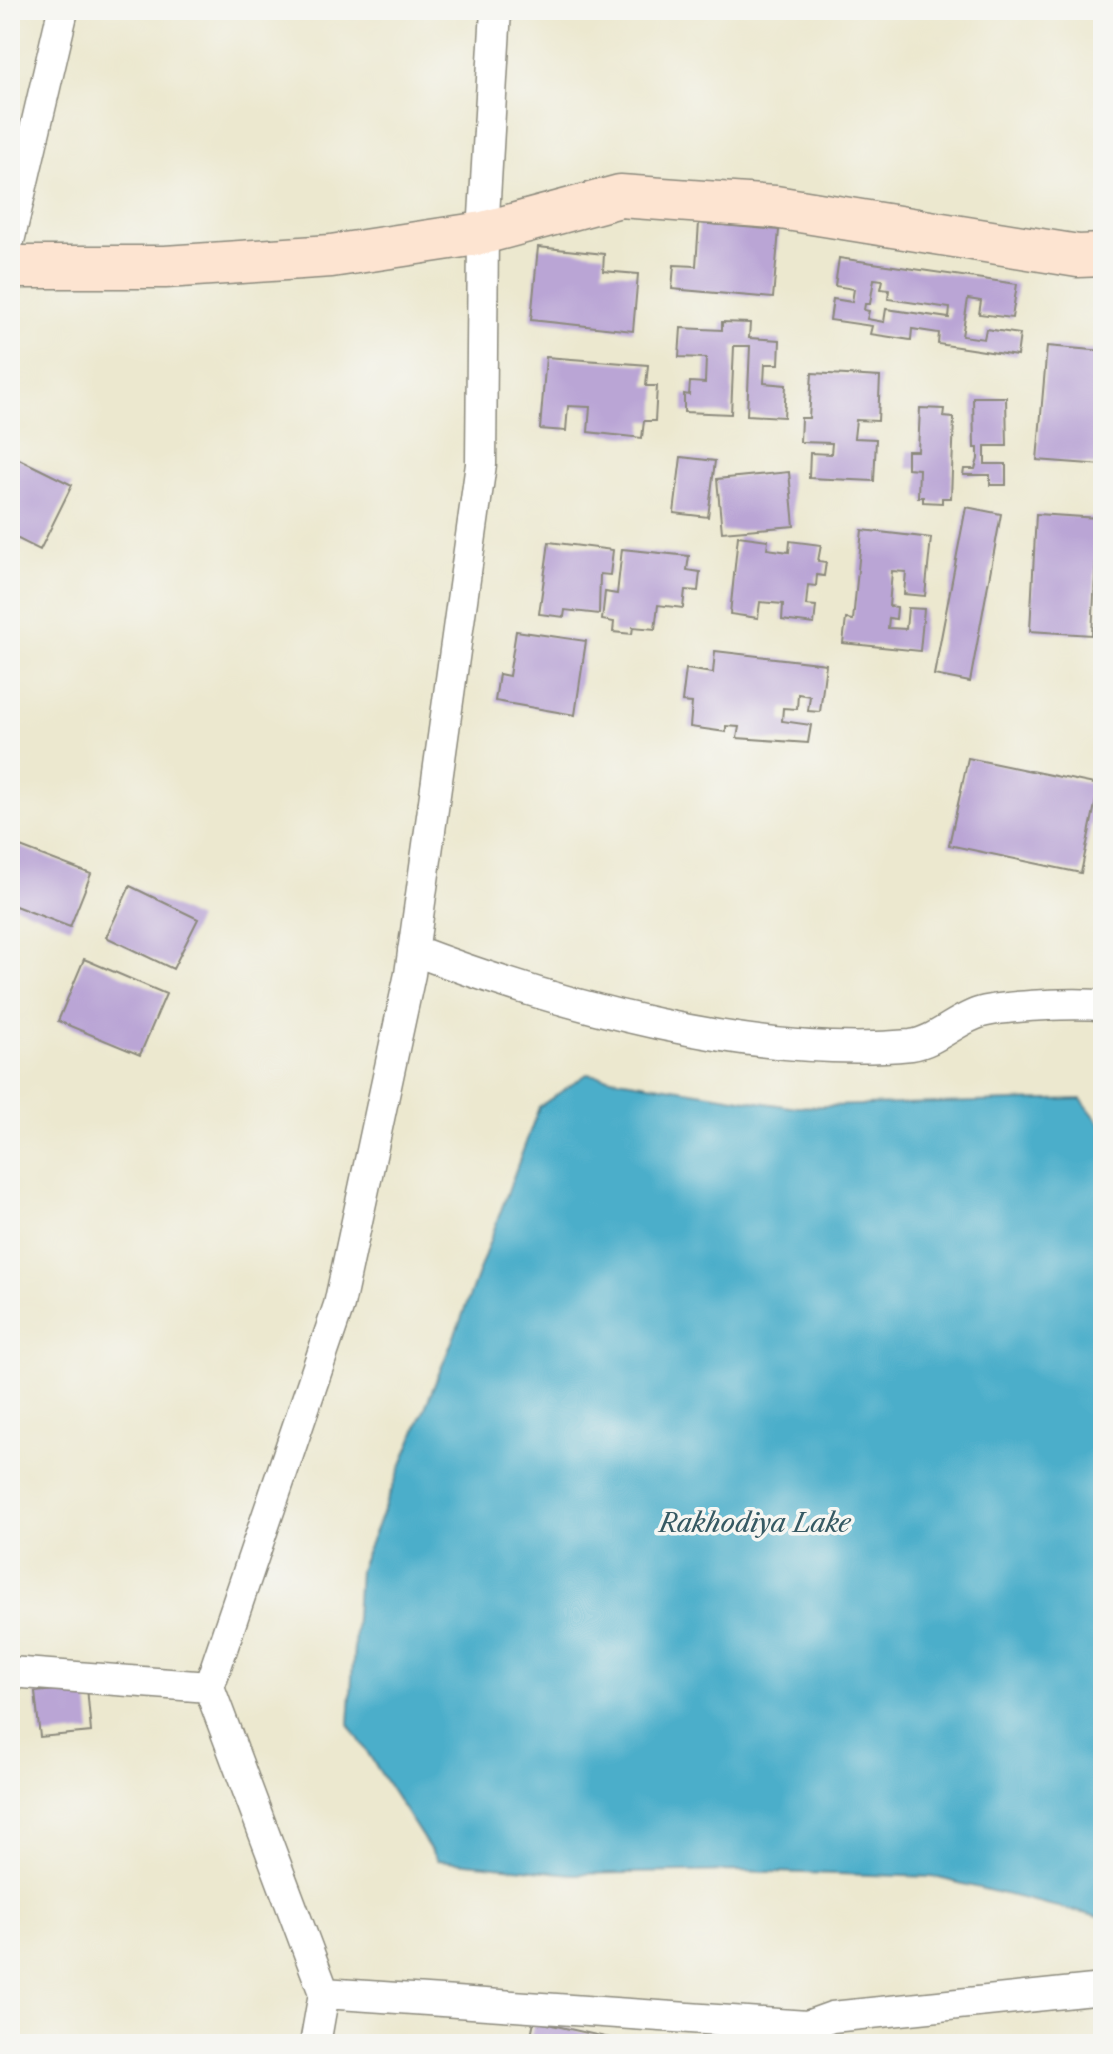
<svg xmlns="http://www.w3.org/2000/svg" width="1113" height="2054" font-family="'Libre Caslon Text',serif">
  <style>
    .water { fill: #4baeca; stroke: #3b6c7a; stroke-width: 2 }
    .building { fill: #baa5d5; fill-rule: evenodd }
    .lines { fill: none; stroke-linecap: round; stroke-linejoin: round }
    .street-casing { stroke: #8c8a7d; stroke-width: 33 }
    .secondary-casing { stroke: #8c8a7d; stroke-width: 45 }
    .street { stroke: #fff; stroke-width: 30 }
    .secondary { stroke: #fde4d1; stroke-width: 42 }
    .labels { text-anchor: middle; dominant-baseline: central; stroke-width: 7; stroke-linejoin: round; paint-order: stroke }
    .water-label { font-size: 26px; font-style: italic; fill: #365963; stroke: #f6f6f2 }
  </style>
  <rect width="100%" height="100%" fill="#f6f6f2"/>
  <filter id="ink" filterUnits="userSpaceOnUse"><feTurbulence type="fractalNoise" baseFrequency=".0125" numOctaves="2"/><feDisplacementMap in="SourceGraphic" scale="16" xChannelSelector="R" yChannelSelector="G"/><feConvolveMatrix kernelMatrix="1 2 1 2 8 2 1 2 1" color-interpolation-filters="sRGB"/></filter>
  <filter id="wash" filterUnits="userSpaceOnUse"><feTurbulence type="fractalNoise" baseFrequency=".006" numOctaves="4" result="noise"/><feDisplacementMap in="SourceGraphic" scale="32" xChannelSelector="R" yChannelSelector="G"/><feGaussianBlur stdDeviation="1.8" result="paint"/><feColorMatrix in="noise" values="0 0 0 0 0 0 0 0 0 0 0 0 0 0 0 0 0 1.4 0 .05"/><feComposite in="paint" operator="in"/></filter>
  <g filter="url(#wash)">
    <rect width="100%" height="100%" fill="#ece8cf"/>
    <!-- water -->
    <path class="water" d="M587,1074L790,1107L1081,1099L1103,1127V1918L934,1877L740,1871L572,1874L437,1860L349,1724L359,1570L460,1322L539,1107Z"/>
    <g id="blocks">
      <!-- building -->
      <path class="building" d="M699,223L779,230L773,298L672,289L674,265L696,266Z
        M538,247L604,254L603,271L638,274L633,331L531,320Z
        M839,258L1017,284L1012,318L979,314L981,301L968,299L962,336L984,339L986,329L1020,334L1017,356L938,344L939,333L912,329L911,340L870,334L872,326L830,320L833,299L852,302L854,289L835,286ZM874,279L883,280L881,289L889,290L888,299L950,308L949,318L886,309L884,322L867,319L869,311L864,310L865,304H870Z
        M722,322L750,323L749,338L780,340L779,364H765L764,383L786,385L784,417L747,415L750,346H734L731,414L684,412V394L689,395L690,382L705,383L706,358L679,357L681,328L722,330Z
        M1047,346L1103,351V465L1037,460Z
        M546,357L648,365L646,386H657L655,421H644L642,438L588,432L590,407L568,406L566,431L540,429Z
        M812,373L880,377L878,421L856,420L854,438L876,439L874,481L809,478L810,453L831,454L832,443L800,442L801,418H809Z
        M973,397H1006L1007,446H985V464H1006V485H990V475H963L964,469H975L978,459V448H974Z
        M920,408L944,409L943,417L954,418L951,498H942V503L923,502V497H918L919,469L907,468V451H918Z
        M15,457L72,485L40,550L10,535V466Z
        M681,457L715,461L708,517L674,513Z
        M789,472L794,526L722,532L717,479Z
        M966,507L1001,514L970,682L934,675Z
        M1036,514L1098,518L1092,635L1030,631Z
        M862,530L931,538L925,596L904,594L906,572L892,571L889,606L897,607L896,619L889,618L888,628L906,629L908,608L924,609L920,651L843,643L846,619L853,620Z
        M738,536L768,540L767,549L789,552L790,541L821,545L818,561L826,562L824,576L817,575L816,586L808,585L806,605L816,606L814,624L782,620L783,604L760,602L758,618L730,614Z
        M549,542L613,550L610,575L600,574L599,614L565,610L564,617L539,614Z
        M622,549L689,556L687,570L700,572L698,591L685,590L683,608L658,605L655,629L633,627L632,634L613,632L614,622L602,620L605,592L617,594Z
        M516,631L586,641L575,715L495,701L499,674L509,676Z
        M715,651L826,664L820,712L808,711L810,696L798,694L797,709L783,708L782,721L811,725L808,743L737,738L739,727L726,726V732L690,727L692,703L682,702L686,669L713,673Z
        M968,758L1099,785L1081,873L949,845Z
        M10,843L91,874L70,927L10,904Z
        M130,886L198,919L173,969L106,937Z
        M84,959L166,994L140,1055L58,1021Z
        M87,1687L91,1732L40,1737L35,1692Z
        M534,2021L632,2043V2044H529Z"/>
    </g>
  </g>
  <g filter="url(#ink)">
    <use href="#blocks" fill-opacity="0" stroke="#8c8a7d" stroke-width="2"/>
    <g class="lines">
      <defs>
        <path id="street" d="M10,237L63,10
          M413,950C557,1005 756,1060 911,1045C936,1042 958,1018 982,1012C1004,1006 1081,1002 1103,1006
          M10,1672L209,1687
          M324,1993L807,2026L832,2017L1103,1989
          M315,2044L324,1993L209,1687L339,1305L410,974L481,464L483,233L496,10"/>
        <path id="secondary" d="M10,267H165L331,256L483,233L620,196L775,207L1078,256L1103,255"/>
      </defs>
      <!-- street casing -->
      <use href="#street" class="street-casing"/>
      <!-- secondary casing -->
      <use href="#secondary" class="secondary-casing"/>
      <!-- street -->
      <use href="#street" class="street"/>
      <!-- secondary -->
      <use href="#secondary" class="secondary"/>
    </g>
  </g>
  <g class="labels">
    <!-- water labels -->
    <g class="water-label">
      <text x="755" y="1523">Rakhodiya Lake</text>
    </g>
  </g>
  <!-- margin -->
  <rect width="1113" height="2054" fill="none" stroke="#f6f6f2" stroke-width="40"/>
</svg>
